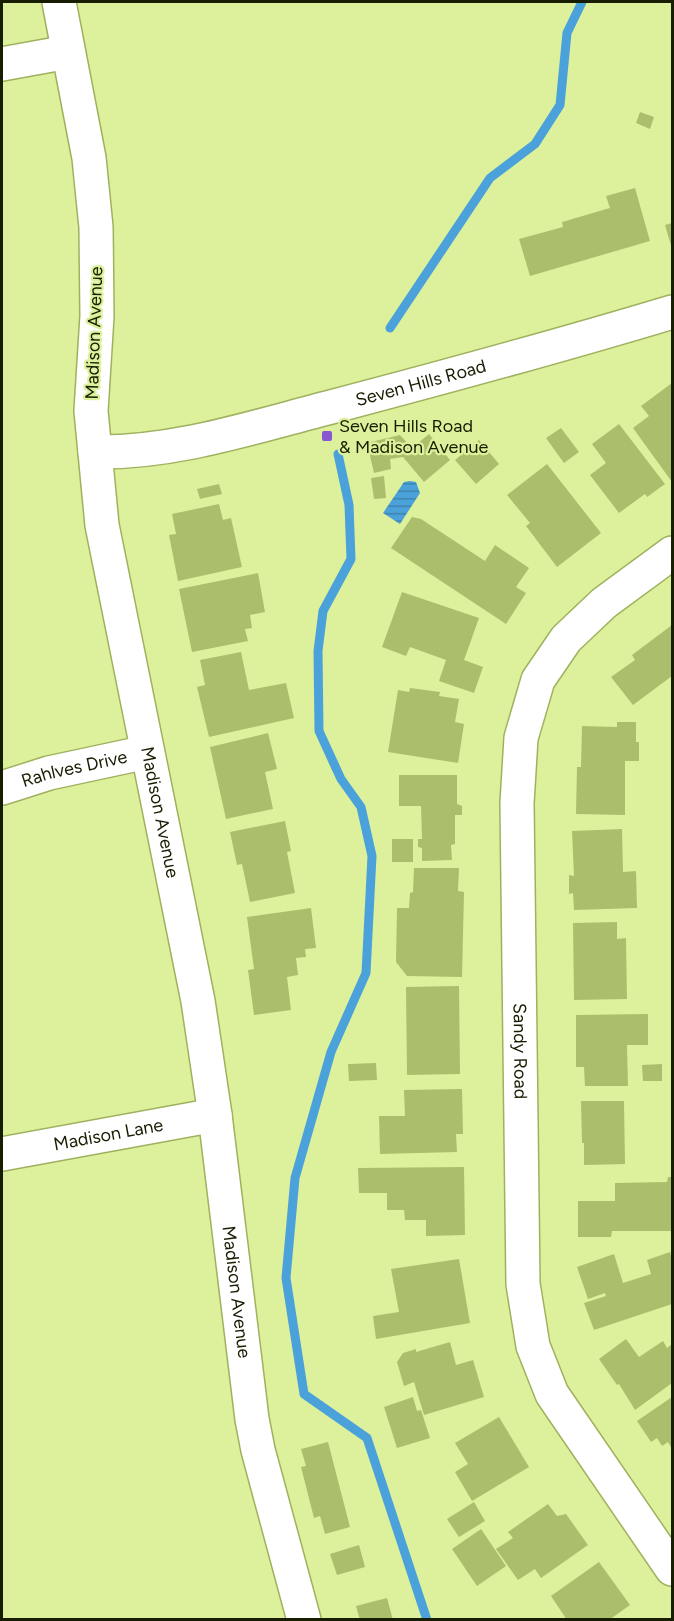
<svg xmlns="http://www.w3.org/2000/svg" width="674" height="1621" font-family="Figtree,sans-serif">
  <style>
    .water { fill: url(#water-rules) }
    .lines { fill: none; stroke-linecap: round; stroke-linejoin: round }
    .stream { stroke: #4ba2da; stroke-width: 9 }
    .building { fill: #abbe6b }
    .minor-casing { stroke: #9fb15f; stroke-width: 36 }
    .minor { stroke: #fff; stroke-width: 33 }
    .poi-dot { fill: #8958d1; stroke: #ddf19c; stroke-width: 2 }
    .labels { text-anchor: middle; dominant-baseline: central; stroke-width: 4.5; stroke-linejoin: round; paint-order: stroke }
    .street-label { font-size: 18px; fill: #171d00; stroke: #ddf19c }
    .poi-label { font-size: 18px; fill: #171d00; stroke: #ddf19c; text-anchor: start }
  </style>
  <defs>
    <pattern id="water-rules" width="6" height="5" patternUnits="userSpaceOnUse" patternTransform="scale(1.5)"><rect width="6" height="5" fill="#4ba2da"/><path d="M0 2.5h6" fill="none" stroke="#3d83ae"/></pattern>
  </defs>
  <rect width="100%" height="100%" fill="#ddf19c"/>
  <!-- water -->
  <path class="water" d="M410,481L416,482L420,493L400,524L383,513L404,482Z"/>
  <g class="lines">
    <!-- stream -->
    <path class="stream" d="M390,328L490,178L535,144L560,105L567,33L582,2
      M338,454L349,505L351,559L323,611L318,651L319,731L341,779L361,807L372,856L366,973L331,1052L295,1178L286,1278L304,1394L367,1438L427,1620"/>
  </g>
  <!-- building -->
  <path class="building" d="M640,112L654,117L650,129L636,123Z
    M635,188L650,241L530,276L519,239L563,227L562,222L610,208L606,196Z
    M672,223V249L665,225Z
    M672,383V482L633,428L649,416L641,406Z
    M619,424L665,484L647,497L645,494L619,513L590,475L606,463L592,444Z
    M561,428L579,452L564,463L546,438Z
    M429,434L450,460L424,482L403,457L390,459L391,469L374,473L367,443L400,435L412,448Z
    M479,440L499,464L476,484L455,460Z
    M547,464L601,533L557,567L526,526L530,523L507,495Z
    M384,476L386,498L374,499L371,478Z
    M219,484L222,494L200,499L197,489Z
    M219,504L223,520L231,518L242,567L178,581L169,535L176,534L172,514Z
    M412,517L421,519L485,561L495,545L529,568L516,587L526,593L506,624L391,548Z
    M258,573L265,612L250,615L252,628L245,629L248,641L192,652L179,589Z
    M402,592L479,618L464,660L483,667L474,693L439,681L446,660L410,647L406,656L382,647Z
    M672,625V676L633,705L611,677L635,660L632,655Z
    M241,652L249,690L286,683L294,718L209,737L197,687L205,685L200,660Z
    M410,688L440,692L439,696L459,699L455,722L464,724L458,763L388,752L398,690L409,692Z
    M617,722H636V742H639V761H625V815L576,814L577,767H581L582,726L617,727Z
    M268,733L277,769L265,772L273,809L226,819L210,747Z
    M399,775H457V804L462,806V815H455V844L451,845L452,860L422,861V848L418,847V839H422L421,806H399Z
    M285,821L291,851L287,852L295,893L250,902L242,864L237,865L230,832Z
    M622,829L623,872L636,871L637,908L574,910L573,893L569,894V875L574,876L572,831Z
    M392,839H413V862H392Z
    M414,868H459L458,891L464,892L462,977L407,976L396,962L397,908H409L410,893L413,892Z
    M311,908L316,948L305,949L306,957L296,958L298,975L287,977L291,1010L254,1015L248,970L254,969L247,917Z
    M617,922V939L626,938L627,999L574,1000L573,923Z
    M459,986L460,1074L407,1075L406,987Z
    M648,1014V1045H627L628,1086H585L584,1067H576V1015Z
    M376,1063L377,1080L349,1081L348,1064Z
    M662,1064V1081H643L642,1065Z
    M462,1089L463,1134H456L457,1152L380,1154L379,1116H405L404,1090Z
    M581,1101H624L625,1164L584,1165V1143H582Z
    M464,1167L465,1235L426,1236V1220H405L404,1210H387V1193H359L358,1168Z
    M668,1177H672V1231H612L611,1237H578V1201H615V1183L667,1182Z
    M670,1252L672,1259V1304L594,1330L584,1303L606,1296L605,1293L588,1299L577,1267L614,1254L623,1283L651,1274L647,1260Z
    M459,1259L470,1323L376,1339L373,1316L399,1312L391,1269Z
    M626,1339L639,1357L663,1341L667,1348L672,1344V1383L635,1410L619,1384L617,1385L599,1359Z
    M450,1342L456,1365L473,1360L484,1397L424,1415L414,1382L404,1386L397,1362L403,1353L416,1349V1352Z
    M413,1397L417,1411L421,1410L430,1438L397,1448L384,1407Z
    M672,1397V1449L668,1442L662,1446L657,1438L651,1442L637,1421Z
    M499,1417L529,1467L472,1501L455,1472L468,1464L455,1443Z
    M328,1442L350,1527L325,1534L320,1516L314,1518L301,1467L306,1466L301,1449Z
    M474,1502L485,1521L459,1537L447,1519Z
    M548,1504L557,1516L566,1514L588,1545L541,1578L535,1569L518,1580L496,1549L513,1538L508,1532Z
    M481,1529L506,1566L477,1586L452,1549Z
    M359,1545L365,1567L337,1575L330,1554Z
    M599,1562L630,1605L609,1620H567L551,1596Z
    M387,1598L393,1620H360L356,1606Z"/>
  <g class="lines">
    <defs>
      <g id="minor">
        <path id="s1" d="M59,2L89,158L96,227L97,316L91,411L102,525L198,1001L215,1115L252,1419L258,1450L304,1620"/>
        <path d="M2,64L68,52"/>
        <path id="s2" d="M95,452C176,453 253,427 331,407C445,377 559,346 672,312"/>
        <path id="s3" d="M672,553L604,603L566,639L538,680L521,738L517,803L523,1284L533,1346L552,1394L672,1569"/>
        <path id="s4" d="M2,788L49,773L147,752"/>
        <path id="s5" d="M2,1154L215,1115"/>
      </g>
    </defs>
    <!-- minor casing -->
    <use href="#minor" class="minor-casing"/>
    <!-- minor -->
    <use href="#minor" class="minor"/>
  </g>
  <!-- markers -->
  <rect class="poi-dot" x="321" y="430" width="12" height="12" rx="3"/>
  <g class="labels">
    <!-- street labels -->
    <g class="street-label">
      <text transform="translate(94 333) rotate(-88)">Madison Avenue</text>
      <text stroke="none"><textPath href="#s2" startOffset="334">Seven Hills Road</textPath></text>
      <text stroke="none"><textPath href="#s4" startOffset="75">Rahlves Drive</textPath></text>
      <text stroke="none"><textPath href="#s1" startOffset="820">Madison Avenue</textPath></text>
      <text stroke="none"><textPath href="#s3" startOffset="560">Sandy Road</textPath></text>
      <text stroke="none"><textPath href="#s5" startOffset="108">Madison Lane</textPath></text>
      <text stroke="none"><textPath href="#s1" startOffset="1306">Madison Avenue</textPath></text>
    </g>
    <!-- poi labels -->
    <g class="poi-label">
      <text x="339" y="426">Seven Hills Road<tspan x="339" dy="21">&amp; Madison Avenue</tspan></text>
    </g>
  </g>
  <!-- border -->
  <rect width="674" height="1621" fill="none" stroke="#171d00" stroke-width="6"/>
</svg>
